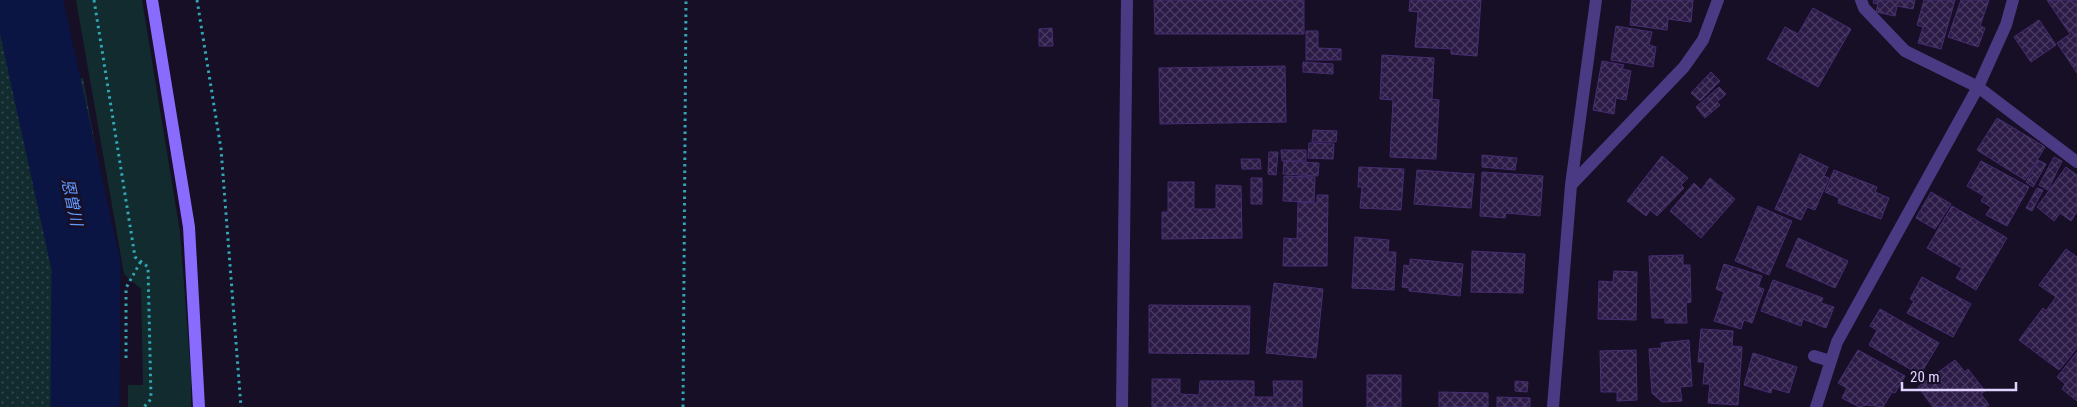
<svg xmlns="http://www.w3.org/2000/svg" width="2077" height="407" font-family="'Roboto Condensed','Noto Sans JP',sans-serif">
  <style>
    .grass { fill: url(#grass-dots) }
    .garden { fill: #122b2f }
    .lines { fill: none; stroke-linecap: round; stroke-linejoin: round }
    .river { stroke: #0a1543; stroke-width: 69 }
    .building { fill: url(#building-cross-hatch); stroke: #472d72 }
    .path { stroke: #30a6b6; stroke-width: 3; stroke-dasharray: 2.5 4; stroke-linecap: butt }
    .street { stroke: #4a3a84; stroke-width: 12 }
    .secondary { stroke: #896bfe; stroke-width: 12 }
    .labels { text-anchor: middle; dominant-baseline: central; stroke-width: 5; stroke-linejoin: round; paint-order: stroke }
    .water-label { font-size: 16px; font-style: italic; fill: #629afe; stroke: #170f25 }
  </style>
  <defs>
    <pattern id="grass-dots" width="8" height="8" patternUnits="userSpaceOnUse" patternTransform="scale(1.25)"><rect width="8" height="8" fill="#122b2f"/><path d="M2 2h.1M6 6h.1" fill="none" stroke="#34494e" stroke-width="1.8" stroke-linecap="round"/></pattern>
    <pattern id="building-cross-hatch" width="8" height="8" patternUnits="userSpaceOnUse" patternTransform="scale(1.25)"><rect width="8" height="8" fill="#2b1b46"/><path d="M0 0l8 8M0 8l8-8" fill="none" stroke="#493b62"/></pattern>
  </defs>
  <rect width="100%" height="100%" fill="#170f25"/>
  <!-- grass -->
  <path class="grass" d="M0,0H17L37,74L83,78L107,211L114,355L70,364V407H0Z"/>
  <!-- garden -->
  <path class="garden" d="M76,0H142L180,232L191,376V407H128V385H143L141,289L124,274Z"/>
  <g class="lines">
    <!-- river -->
    <path class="river" d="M28,0L86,266L85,407"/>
  </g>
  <!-- building -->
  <path class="building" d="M1154,0H1304V34H1155Z
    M1410,0H1481L1477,56L1451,54V49L1415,47L1418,12L1409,11Z
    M1632,0H1693L1691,22L1668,19L1667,30L1630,25Z
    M1874,0H1915L1913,9L1897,6L1895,16L1876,12L1878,4L1873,3Z
    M1924,0H1955L1941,49L1918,43L1923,27L1917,25Z
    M1961,0H1989L1980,26L1985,28L1978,47L1948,37Z
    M2047,0H2077V73L2057,43L2070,34Z
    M1813,8L1851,29L1818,87L1767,59L1785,27L1798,34Z
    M2039,20L2056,45L2031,62L2014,37Z
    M1616,26L1652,32L1649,45L1656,47L1653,67L1611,60Z
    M1052,28L1053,46H1039V29Z
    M1306,31H1318V48L1341,49V60H1306Z
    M1382,55L1434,58L1432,99L1439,100L1436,159L1390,157L1393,100L1380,99Z
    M1602,61L1624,65L1622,69L1631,71L1626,100L1616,98L1614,114L1593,110Z
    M1303,62L1333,64V74L1303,72Z
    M1285,66L1286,122L1160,124L1159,68Z
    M1711,72L1720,81L1700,101L1691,93Z
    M1719,87L1726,94L1717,102L1720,105L1705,118L1696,107Z
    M1997,118L2045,147L2025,180L1977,150Z
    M1313,130L1337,131L1336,142H1312Z
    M1309,143L1334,144L1333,159L1308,158Z
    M1281,150H1306V161H1282Z
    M1269,152H1278L1276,175L1268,174Z
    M1800,154L1828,167L1824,176L1829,178L1815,210L1807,207L1801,220L1775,209Z
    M1482,155L1517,158L1515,170L1482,167Z
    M1662,156L1688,178L1681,185L1684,188L1657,216L1650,210L1646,216L1627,201Z
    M2054,157L2062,161L2048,190L2039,185Z
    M1241,159H1260L1261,169H1242Z
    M2038,160L2046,164L2033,187L2026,182Z
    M1284,161L1319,163L1318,176L1283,174Z
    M1981,161L2029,187L2007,226L1986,215L1991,207L1981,201L1984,196L1967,186Z
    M1359,167L1404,169L1401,210L1360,208L1362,187H1358Z
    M2066,167L2077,175V212L2071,221L2060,213L2054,221L2037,207Z
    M1417,170L1474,174L1471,208L1414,204Z
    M1834,170L1877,187L1875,192L1889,198L1881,219L1838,203L1839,198L1825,192Z
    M1482,172L1543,176L1540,216L1506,213L1505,218L1480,216Z
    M1284,176L1315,177L1314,202L1283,201Z
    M1251,178H1262V204H1251Z
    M1710,178L1735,199L1701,238L1670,211L1694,183L1701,190Z
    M1168,182H1194V209H1216V185L1241,186L1242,238L1162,239V212H1168Z
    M2037,188L2043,190L2032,211L2026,208Z
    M1931,192L1951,204L1935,229L1916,218Z
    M1317,195H1328L1327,266H1283L1284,238L1297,239L1298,202L1317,203Z
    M1758,206L1792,221L1769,275L1735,261Z
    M1952,206L2007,238L1976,290L1956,278L1962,268L1927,248Z
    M1355,237L1389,240L1388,252H1396L1394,290L1352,288Z
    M1798,238L1848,261L1835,288L1786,266Z
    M2066,249L2077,257V348L2059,370L2019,340L2043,308L2046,311L2056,297L2039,285Z
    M1472,251L1525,254L1523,293L1471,292Z
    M1683,255V265H1690L1691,302L1686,303L1687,323H1665V318H1652L1649,256Z
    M1410,259L1463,264L1460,296L1409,291V288L1402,287L1404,265L1410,266Z
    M1724,264L1762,276L1758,287L1764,289L1752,323L1744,320L1741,329L1714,321L1724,292L1716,289Z
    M1614,271L1637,272L1636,320L1598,319L1599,281L1613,282Z
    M1922,277L1971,304L1953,337L1907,313L1914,301L1910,299Z
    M1773,280L1823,298L1821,303L1834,307L1826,328L1803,319L1801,326L1761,311Z
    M1274,283L1323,289L1316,358L1266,353Z
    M1149,305L1250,306L1249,354L1149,353Z
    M1880,309L1939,343L1920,375L1869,345L1877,330L1870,326Z
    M1701,329L1733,331L1732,346L1742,347L1738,405L1708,403L1710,384H1703L1705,362H1698Z
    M1689,340L1692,386L1680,387L1682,401L1662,402L1652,393L1649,349L1662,348L1661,343Z
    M1636,350L1637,400L1617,401V392H1601L1600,351Z
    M1858,350L1905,376L1895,393L1892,392L1883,407L1867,405L1859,407L1842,398L1847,388L1838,383Z
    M2077,352V401L2062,389L2065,384L2057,377Z
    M1753,353L1797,367L1789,393L1772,388L1771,393L1744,385Z
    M1955,360L1965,372L1968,369L1985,391L1981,394L1989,405L1986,407H1933L1918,387Z
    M1367,375H1401V407H1367Z
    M1152,379H1180V394L1199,395L1200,381H1254V397H1274L1273,381H1302V407H1152Z
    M1515,381L1528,382L1527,392L1515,391Z
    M1439,392L1488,393V407H1439Z
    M1497,397L1530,398V407H1497Z"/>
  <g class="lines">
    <!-- path -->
    <path class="path" d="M94,0L135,257L148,267L151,399L144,407
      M197,0L221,149L241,407
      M126,358V288L141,261
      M683,407L686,0"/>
    <!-- street -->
    <path class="street" d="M1861,0L1864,8L1905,51L1978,87L2077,162
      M1571,185L1596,0
      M1814,356L1830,361
      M1122,407L1127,0
      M1553,407L1571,185L1684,67L1703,40L1718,0
      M1816,407L1837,342L1978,87L2006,25L2013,0"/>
    <!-- secondary -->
    <path class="secondary" d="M152,0L189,227L199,407"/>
  </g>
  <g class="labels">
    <!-- water labels -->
    <g class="water-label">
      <text transform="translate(72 202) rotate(78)">恩曽川</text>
    </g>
  </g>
  <!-- scale -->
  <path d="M1902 382v8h114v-8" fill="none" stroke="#e0d3ff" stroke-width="2.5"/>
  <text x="1910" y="382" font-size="15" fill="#e0d3ff" stroke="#170f25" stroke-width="4" paint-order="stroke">20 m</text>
</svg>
